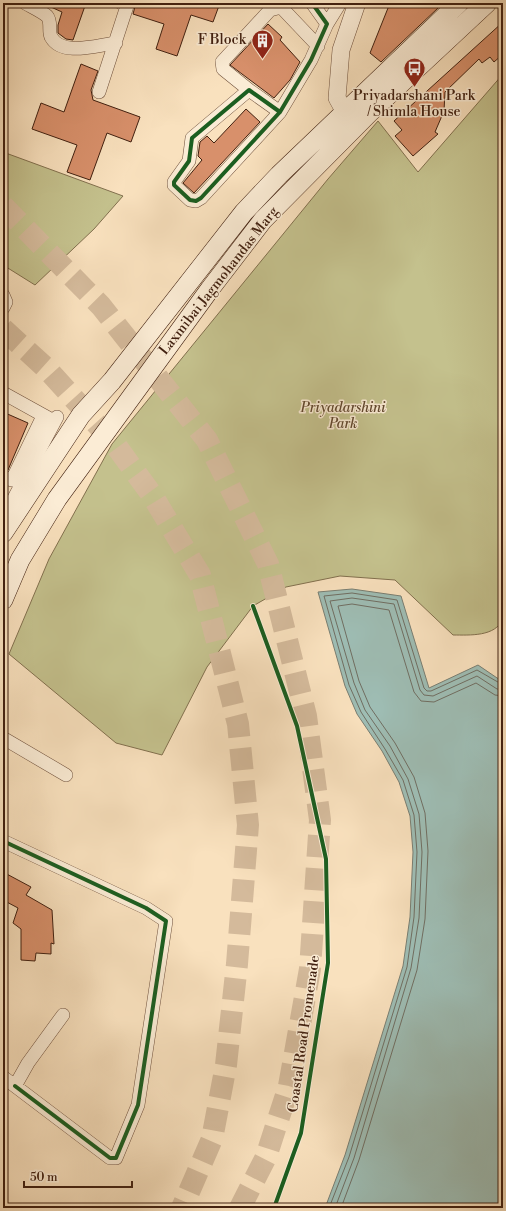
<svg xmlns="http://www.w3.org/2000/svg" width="506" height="1211" font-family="'Libre Bodoni',serif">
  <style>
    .green { fill: #c4c18d; stroke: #82704e }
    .water { fill: #9ebdb4; stroke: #797e72 }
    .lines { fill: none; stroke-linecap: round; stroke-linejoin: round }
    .shore { stroke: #706e62; stroke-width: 1 }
    .building { fill: #d8906b; stroke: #412010 }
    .motorway-tunnel { stroke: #d4ba9b; stroke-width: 22; stroke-dasharray: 22 11; stroke-linecap: butt }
    .minor-casing { stroke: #6f503c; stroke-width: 14 }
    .tertiary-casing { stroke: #6f503c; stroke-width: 18 }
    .secondary-casing { stroke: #412010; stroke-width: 20 }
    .minor { stroke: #fbecd5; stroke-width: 13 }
    .tertiary { stroke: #fbecd5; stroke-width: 17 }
    .secondary { stroke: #fbecd5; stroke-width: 19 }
    .cycleway-casing { stroke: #fbecd5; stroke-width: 6 }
    .cycleway { stroke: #1b5e20; stroke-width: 4 }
    .labels { text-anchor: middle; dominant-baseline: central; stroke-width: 3; stroke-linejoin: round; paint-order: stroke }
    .poi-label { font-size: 14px; fill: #412010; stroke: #fbecd5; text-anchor: end }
    .street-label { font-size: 14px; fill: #412010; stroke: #fbecd5 }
    .park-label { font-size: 14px; font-style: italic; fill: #62482f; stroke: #fbecd5 }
  </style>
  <rect width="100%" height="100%" fill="#f9e1be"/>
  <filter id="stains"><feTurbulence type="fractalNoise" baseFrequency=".005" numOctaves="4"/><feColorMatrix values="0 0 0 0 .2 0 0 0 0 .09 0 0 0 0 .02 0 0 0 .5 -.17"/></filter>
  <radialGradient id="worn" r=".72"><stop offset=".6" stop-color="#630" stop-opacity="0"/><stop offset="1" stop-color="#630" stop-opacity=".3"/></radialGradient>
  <!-- green -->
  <path class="green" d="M503,74V619C495,637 470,635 453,635L395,580L340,576L286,587L253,606L207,667L162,755L116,743L9,654L49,559L112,444L328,179L378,121L418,172Z
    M3,152L123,196L94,229L35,285L3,265Z"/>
  <!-- water -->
  <path class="water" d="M352,589L401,596L429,688L478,665L503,682V1208H325L345,1155L403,966L410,917L413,852L410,816L399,782L382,751L357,714L345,686L318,592Z"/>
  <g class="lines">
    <!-- shore -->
    <path class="shore" d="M329,1208L349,1157L407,967L414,917L417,852L414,815L403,780L385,749L361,712L349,685L324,596L352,593L397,600L424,688L427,691H431L477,670L503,685
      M335,1208L354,1158L411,968L419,918L422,852L419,814L408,779L390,746L365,710L354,683L330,601L352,598L394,604L420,690L424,695L433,696L477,676L497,689L503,690
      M341,1208L359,1160L417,970L425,919L428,851L425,813L414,777L395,743L370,707L359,681L338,606L352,604L389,610L414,692L421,701L434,702L476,683L495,695L503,696"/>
  </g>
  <!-- building -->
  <path class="building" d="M42,3H86L73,40L66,39L58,33V25L62,12Z
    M108,3H120L118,8L107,5Z
    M136,3H220L213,22L191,15L177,56L156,49L164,24L133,14Z
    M390,3H436L438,8L381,62L370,53Z
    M503,22V54L494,62L490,57L482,63L479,59L445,92L444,111L435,132L438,134L413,156L395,136L402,130L394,121Z
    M268,24L282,37L280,40L300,62L290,80L274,98L230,65Z
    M81,64L98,71L91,90L93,100L140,117L131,142L107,133L90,180L67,172L77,145L32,129L41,103L64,112Z
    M246,109L260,122L194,193L183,183L202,160L198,156L200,142L207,136L214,143Z
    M3,412L28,423L8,470L3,469Z
    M3,872L31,887L26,895L52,910L54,944L51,943V954L36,953L35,961L21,960V929L13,923L18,908L3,900Z"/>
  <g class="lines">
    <!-- motorway-tunnel -->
    <path class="motorway-tunnel" d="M3,206L101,306L207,440L268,564L306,716L320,820L310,969L289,1086L266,1157L240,1208
      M3,329L47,369L114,443L152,495L200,575L238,724L248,825L237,964L226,1065L212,1139L182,1208"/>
    <defs>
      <path id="minor" d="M25,3C32,7 41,11 47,16C52,22 48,30 51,37C62,57 97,45 116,43
        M327,24L340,3
        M249,90L223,69L222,62L270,10L281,7L318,46
        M99,92L128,3
        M280,112L249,90L192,138L189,161L174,182V185L190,200L196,201L201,198L280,112L311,60L327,24L312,3
        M3,295L6,302L3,308
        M3,393L50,419
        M3,477L12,480L43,416
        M10,518L13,500L57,417
        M3,738L66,775
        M3,841L146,908L166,921L138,1105L116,1158H110L15,1086
        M3,1077L15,1086L28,1063L63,1015"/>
      <path id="tertiary" d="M355,121L342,107L337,98L341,50L357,3"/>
      <path id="secondary" d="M3,533L81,415L112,381L244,212L279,175L459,3
        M3,600L20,560L57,499L210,289L263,220L369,113L487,3"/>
    </defs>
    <!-- minor casing -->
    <use href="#minor" class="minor-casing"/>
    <!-- tertiary casing -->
    <use href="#tertiary" class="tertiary-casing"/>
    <!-- secondary casing -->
    <use href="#secondary" class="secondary-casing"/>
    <!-- minor -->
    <use href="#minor" class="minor"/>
    <!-- tertiary -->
    <use href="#tertiary" class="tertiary"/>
    <!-- secondary -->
    <use href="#secondary" class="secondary"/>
    <defs>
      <path id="cycleway" d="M280,112L249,90L192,138L189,161L174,182V185L190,200L196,201L201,198L280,112L311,60L327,24L312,3
        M253,606L297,726L326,859L328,963L301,1133L274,1208
        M3,841L146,908L166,921L138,1105L116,1158H110L15,1086"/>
    </defs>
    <!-- cycleway casing -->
    <use href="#cycleway" class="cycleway-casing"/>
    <!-- cycleway -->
    <use href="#cycleway" class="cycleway"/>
  </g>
  <!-- icons -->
  <defs>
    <symbol id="building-pin" viewBox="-11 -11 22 30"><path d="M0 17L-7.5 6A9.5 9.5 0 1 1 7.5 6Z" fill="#8f2418" stroke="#fbecd5"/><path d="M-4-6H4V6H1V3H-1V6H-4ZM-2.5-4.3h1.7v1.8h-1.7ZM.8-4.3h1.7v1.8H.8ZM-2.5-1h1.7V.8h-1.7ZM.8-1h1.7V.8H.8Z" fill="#fff"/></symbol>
    <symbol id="bus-pin" viewBox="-11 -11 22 30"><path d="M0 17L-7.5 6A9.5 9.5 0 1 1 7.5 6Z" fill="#8f2418" stroke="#fbecd5"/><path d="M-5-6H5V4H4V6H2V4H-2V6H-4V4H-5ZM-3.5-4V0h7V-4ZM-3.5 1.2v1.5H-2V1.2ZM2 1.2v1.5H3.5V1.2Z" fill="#fff"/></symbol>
  </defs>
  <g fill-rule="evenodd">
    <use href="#building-pin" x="250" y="28" width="25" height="34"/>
    <use href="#bus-pin" x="402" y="56" width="25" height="34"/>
  </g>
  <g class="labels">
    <!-- poi labels -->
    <g class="poi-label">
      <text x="246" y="40">F Block</text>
      <text x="414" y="96" text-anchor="middle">Priyadarshani Park<tspan x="414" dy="16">/ Shimla House</tspan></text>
    </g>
    <!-- street labels -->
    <g class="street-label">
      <text transform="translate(219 281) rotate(-52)">Laxmibai Jagmohandas Marg</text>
      <text transform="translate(304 1034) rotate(-82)">Coastal Road Promenade</text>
    </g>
    <!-- park labels -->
    <g class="park-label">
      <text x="343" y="408">Priyadarshini<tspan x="343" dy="16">Park</tspan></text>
    </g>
  </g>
  <!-- margin -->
  <rect width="506" height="1211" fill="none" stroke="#f9e1be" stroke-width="16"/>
  <rect x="4" y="4" width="498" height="1203" fill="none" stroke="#412010" stroke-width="2"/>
  <rect x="8" y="8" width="490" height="1195" fill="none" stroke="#412010"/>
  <!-- scale -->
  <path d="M24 1181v6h108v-6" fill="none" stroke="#412010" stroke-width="2"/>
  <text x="30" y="1181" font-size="12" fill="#412010" stroke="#fbecd5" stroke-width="3" paint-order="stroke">50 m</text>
  <rect width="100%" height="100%" filter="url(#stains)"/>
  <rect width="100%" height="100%" fill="url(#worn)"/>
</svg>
